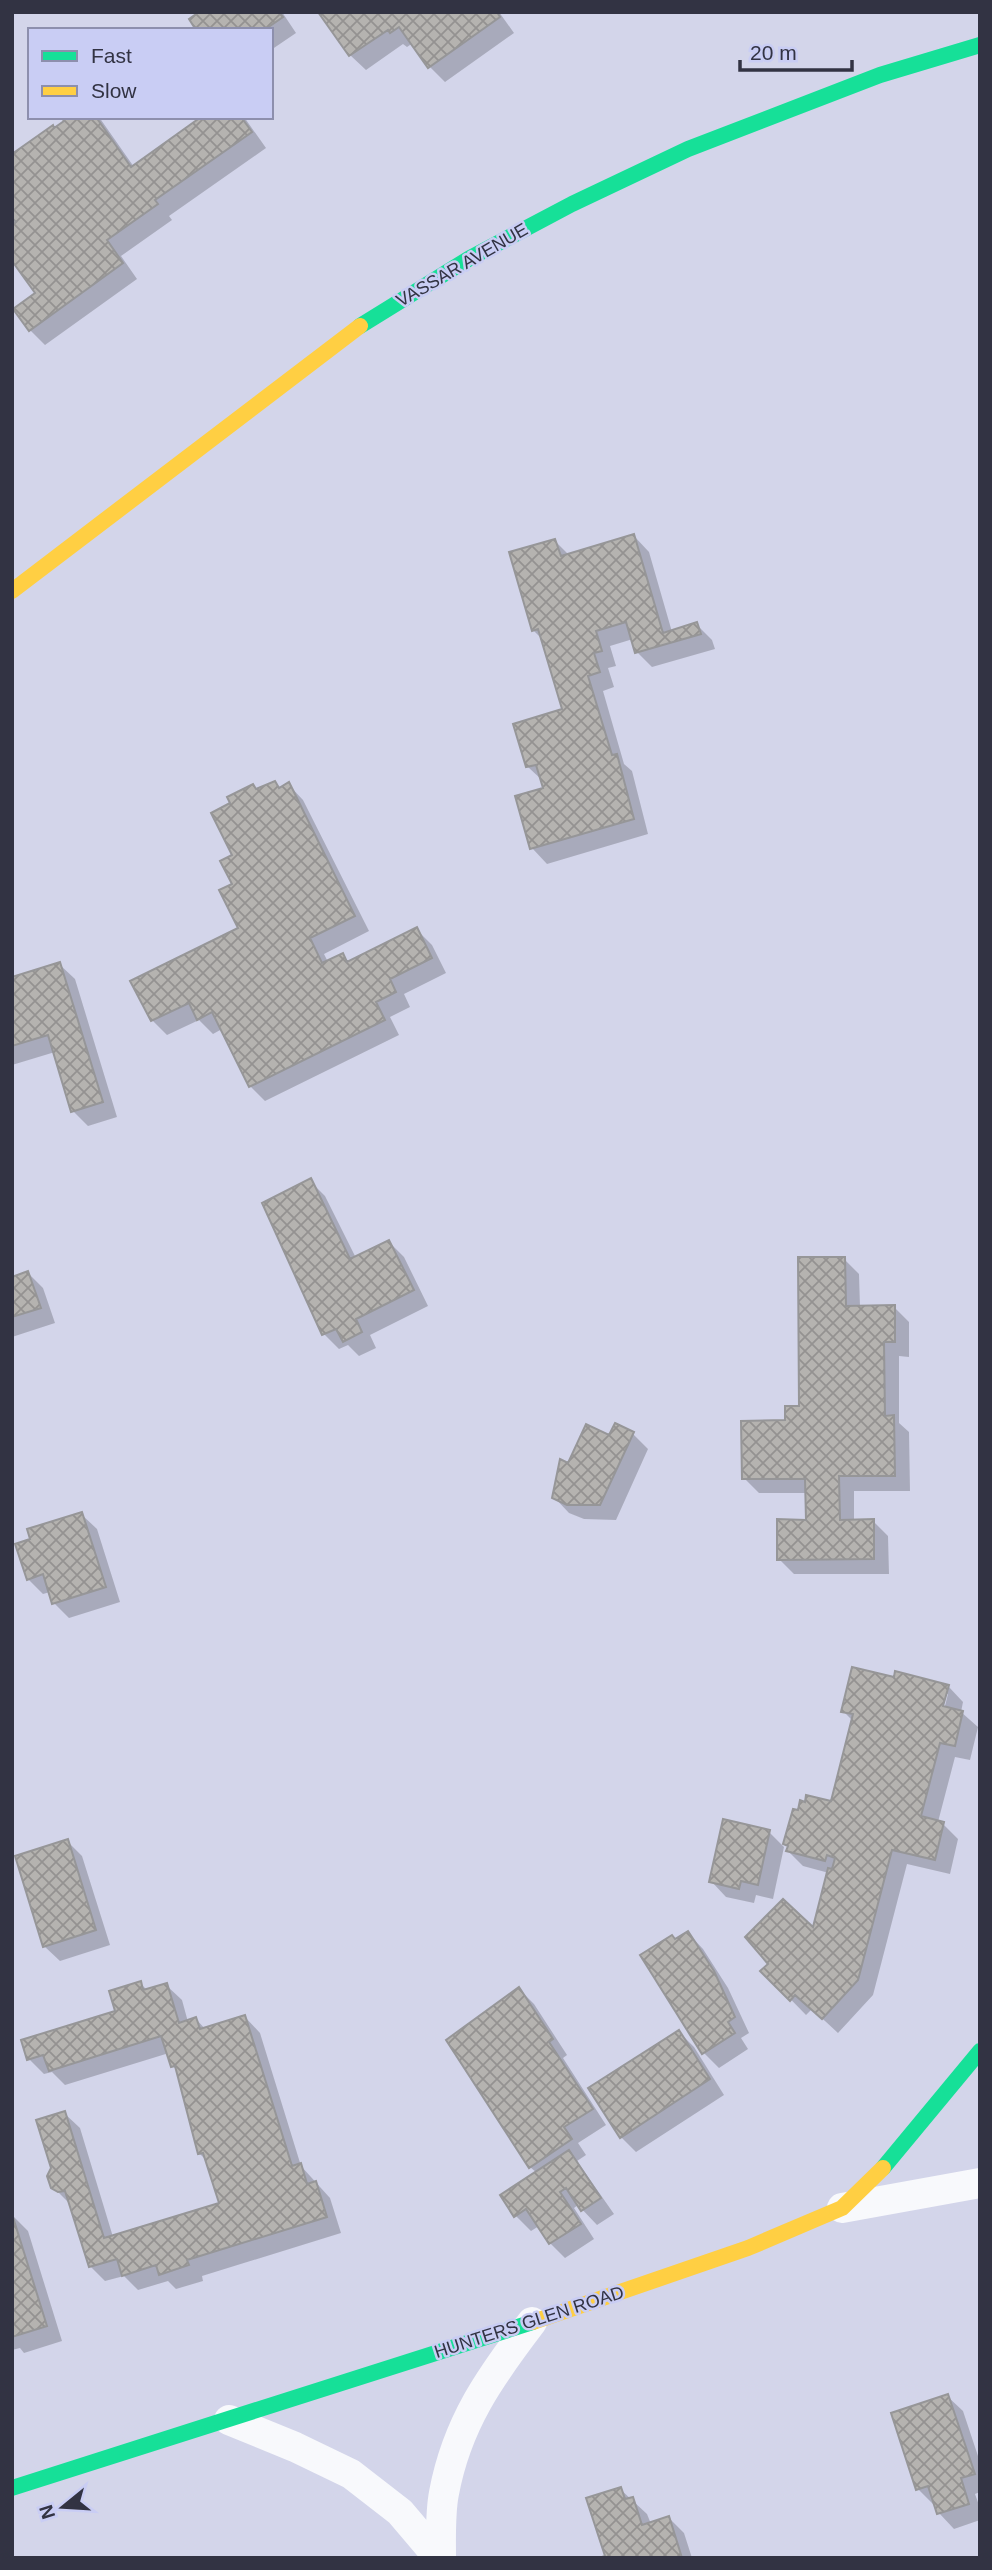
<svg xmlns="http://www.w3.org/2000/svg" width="992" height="2570" font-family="Helvetica,sans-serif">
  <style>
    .shadow { fill: #0003; fill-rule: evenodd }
    .building { fill: url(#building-cross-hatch); stroke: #969698; stroke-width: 2 }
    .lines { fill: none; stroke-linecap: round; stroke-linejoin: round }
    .street { stroke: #f8f9fc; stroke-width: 30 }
    .fast { stroke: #16e098; stroke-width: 16 }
    .slow { stroke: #ffcf43; stroke-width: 16 }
    .labels { text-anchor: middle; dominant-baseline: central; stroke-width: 5; stroke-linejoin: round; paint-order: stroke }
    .street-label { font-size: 18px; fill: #323343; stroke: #c9cdf4 }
  </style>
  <defs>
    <pattern id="building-cross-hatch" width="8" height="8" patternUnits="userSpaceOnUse" patternTransform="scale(1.75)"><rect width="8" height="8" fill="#b5b3b0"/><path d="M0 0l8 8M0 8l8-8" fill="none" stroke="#949291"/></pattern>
  </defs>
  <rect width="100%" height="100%" fill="#d3d5ea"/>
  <!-- shadow -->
  <path class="shadow" d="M203,12H282L296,33L271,50V30H198Z
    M320,12H499L514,33L445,82L430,67L413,43L407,47L403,44L366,70L350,55Z
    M63,117H99L134,167L204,117H244L266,148L169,216L172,220L121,256L137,279L45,345L30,330L38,293L18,223L55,130L67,122Z
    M634,536L649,552L672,632L696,624L712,640L715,649L652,667L637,652L633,639L610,646L616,666L608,668L614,687L603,691L624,764L632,771L648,834L547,864L532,848L545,789L543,781L528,767L564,710L543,640L533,630L554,540L569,555Z
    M275,783L281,789L288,784L303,800L369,931L324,954L328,962L342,955L350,963L417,930L432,945L446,973L404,994L410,1007L390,1017L399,1035L265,1101L250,1086L222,1029L213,1034L199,1020L167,1035L152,1020L241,928L234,884V856L258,791Z
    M59,964L75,979L117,1117L88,1126L73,1111L55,1052L12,1065V979Z
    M310,1181L325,1196L356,1258L389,1242L404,1257L428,1306L370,1335L376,1348L359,1356L348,1345L339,1349L324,1334Z
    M844,1259L859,1274L860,1307H894L909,1322V1357L899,1356V1423L909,1432L910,1491H854V1521H873L888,1536L889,1574H794L779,1559L807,1521V1493H759L744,1478L787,1422L801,1408Z
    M28,1273L43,1288L55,1323L12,1337V1279Z
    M616,1425L633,1434L648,1449L616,1520L584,1519L569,1513L554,1497L569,1465L610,1437Z
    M81,1514L97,1529L120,1602L69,1618L54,1603L50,1592L43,1594L28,1579L32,1540Z
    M895,1680L948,1686L963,1702L961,1712L978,1727L970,1760L955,1757L938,1822L943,1824L958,1839L950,1874L907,1864L873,1995L838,2033L812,2009L806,2015L763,1971L814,1930L829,1873L803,1866L788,1851L789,1848L785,1844L832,1803L853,1721L843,1711ZM945,1694H948L943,1714H939Z
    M769,1832L784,1847L773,1899L756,1895L754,1903L726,1897L711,1881Z
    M67,1841L82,1856L110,1945L60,1961L44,1946Z
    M688,1933L703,1949L728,1988L749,2033L741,2038L748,2049L719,2068L704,2053L676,1941Z
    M140,1983L148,1991L166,1985L182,2000L188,2022L196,2019L206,2030L245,2017L260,2033L301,2166L330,2198L341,2233L202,2276L203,2281L176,2289L168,2281L138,2290L124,2276L105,2281L90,2266L71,2205L53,2187L64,2113L80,2128L113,2237L221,2204L208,2162L199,2153L178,2071L173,2066L169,2053L65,2085L52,2072L44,2074L29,2059L117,2012Z
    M519,1989L534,2004L567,2055L563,2058L606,2125L578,2143L586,2155L577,2161L614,2214L597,2225L578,2205L574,2208L594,2239L565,2258L550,2243L539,2226L531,2231L516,2216L537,2173L530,2167Z
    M679,2032L694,2047L724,2095L636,2152L621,2137Z
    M13,2216L28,2231L62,2341L24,2353L20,2348L12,2350Z
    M947,2396L963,2411L980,2462V2492L975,2494L980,2508V2520L954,2529L939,2513L936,2504H933L918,2489Z
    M620,2489L647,2514L651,2524L669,2518L684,2533L692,2558H605Z"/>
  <!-- building -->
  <path class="building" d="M199,12H279L283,17L264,30H196L189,19Z
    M318,12H497L500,17L428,68L399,27L390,33L388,30L349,56Z
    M61,117H96L131,167L201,117H241L252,132L155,200L158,204L107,240L123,263L29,331L13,309L35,293L12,261V225L16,222L12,218V154L53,125L54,128L64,121Z
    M634,534L663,633L697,622L701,634L635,653L626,622L596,631L602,651L594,653L600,672L588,676L612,755L617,754L634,819L530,849L515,796L543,788L536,765L526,767L513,724L562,709L538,629L532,631L509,552L555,539L561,556Z
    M275,781L279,788L289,782L355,916L310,938L322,963L343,953L347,962L417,927L432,958L390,979L396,992L376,1002L385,1020L249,1087L212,1012L197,1020L189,1003L151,1021L130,981L238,928L219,890L232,884L220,861L232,855L211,813L230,803L227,797L253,784L256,789Z
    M60,962L103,1102L71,1112L48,1035L12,1046V977Z
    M311,1178L350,1259L389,1240L414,1290L356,1319L362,1332L343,1342L336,1329L322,1335L262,1203Z
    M798,1257H845L846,1306L895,1305V1342H884L885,1416L894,1415L895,1476H839L840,1520L874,1519V1559L777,1560V1519L806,1520L805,1479H742L741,1421L785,1420V1406H799Z
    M28,1271L41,1308L12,1317V1277Z
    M615,1423L634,1432L600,1505H567L552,1498L560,1459L568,1463L586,1424L609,1435Z
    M82,1512L106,1587L52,1604L43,1574L27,1580L15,1544L30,1539L27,1529Z
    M852,1667L894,1677L895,1671L949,1685L943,1706L963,1711L955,1746L940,1743L921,1816L944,1822L935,1860L892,1850L858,1980L822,2019L795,1995L790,2001L760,1971L768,1964L745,1937L783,1899L813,1927L828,1868L832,1869L835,1858L827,1855L825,1861L786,1851L788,1846L783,1844L793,1809L798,1810L800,1800L805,1802L806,1795L831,1801L853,1714L841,1712Z
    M723,1819L770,1830L758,1885L741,1881L739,1889L709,1882Z
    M68,1839L96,1930L43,1947L15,1856Z
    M688,1931L714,1971L735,2017L728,2022L735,2033L702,2054L640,1955L672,1935L675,1939Z
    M141,1981L143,1990L167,1983L179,2023L196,2017L200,2029L245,2015L292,2166L301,2163L307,2184L316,2181L327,2217L187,2260L189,2265L159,2275L156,2265L122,2276L117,2259L89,2267L65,2191L58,2192L51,2188L47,2176L51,2168L36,2120L65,2111L104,2238L219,2203L203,2153L198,2154L175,2066L171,2067L161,2036L49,2071L43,2055L27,2060L21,2040L115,2011L109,1991Z
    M519,1987L553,2039L549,2042L593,2109L564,2127L572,2139L529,2168L446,2040Z
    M679,2030L710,2079L620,2138L588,2088Z
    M569,2150L601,2198L581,2211L566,2188L560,2192L581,2224L549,2244L526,2209L514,2217L500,2195Z
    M12,2214L47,2326L12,2337Z
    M948,2394L975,2474L961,2478L969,2504L937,2514L928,2486L916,2490L891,2413Z
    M621,2487L625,2499L633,2497L642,2525L669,2516L682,2558H599L605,2556L586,2498Z"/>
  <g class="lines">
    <!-- street -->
    <path class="street" d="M842,2208L980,2183
      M229,2420L295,2447L351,2474L400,2512L439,2558
      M441,2558C441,2537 440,2513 444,2493C457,2423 490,2377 532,2322"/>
    <!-- fast -->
    <path class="fast" d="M360,326L470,258L572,204L688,149L880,75L980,45
      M883,2168L980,2051
      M12,2488L533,2322"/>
    <!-- slow -->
    <path class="slow" d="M12,591L360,326
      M533,2322L748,2248L842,2208L883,2168"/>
  </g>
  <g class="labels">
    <!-- street labels -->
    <g class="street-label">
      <text transform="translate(462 265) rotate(-30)">VASSAR AVENUE</text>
      <text transform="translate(529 2322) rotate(-18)">HUNTERS GLEN ROAD</text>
    </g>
  </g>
  <!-- border -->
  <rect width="992" height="2570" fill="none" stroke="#323343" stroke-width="28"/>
  <!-- legend -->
  <rect x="28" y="28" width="245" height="91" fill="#c9cdf4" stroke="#8d8fad" stroke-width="2"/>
  <rect x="42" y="51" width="35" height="10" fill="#16e098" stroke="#8d8fad" stroke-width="2"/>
  <text x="91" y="63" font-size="21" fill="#323343">Fast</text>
  <rect x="42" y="86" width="35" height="10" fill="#ffcf43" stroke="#8d8fad" stroke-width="2"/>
  <text x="91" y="98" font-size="21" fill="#323343">Slow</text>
  <!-- north arrow -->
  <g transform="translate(63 2507) rotate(252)" stroke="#c9cdf4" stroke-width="5" paint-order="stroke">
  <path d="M0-5L12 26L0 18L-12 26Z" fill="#323343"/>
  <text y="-10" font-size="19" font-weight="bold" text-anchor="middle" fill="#323343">N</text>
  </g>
  <!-- scale -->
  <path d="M740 60v10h112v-10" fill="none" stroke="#323343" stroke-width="3.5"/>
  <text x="750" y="60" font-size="21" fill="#323343" stroke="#c9cdf4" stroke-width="5" paint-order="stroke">20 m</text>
</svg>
